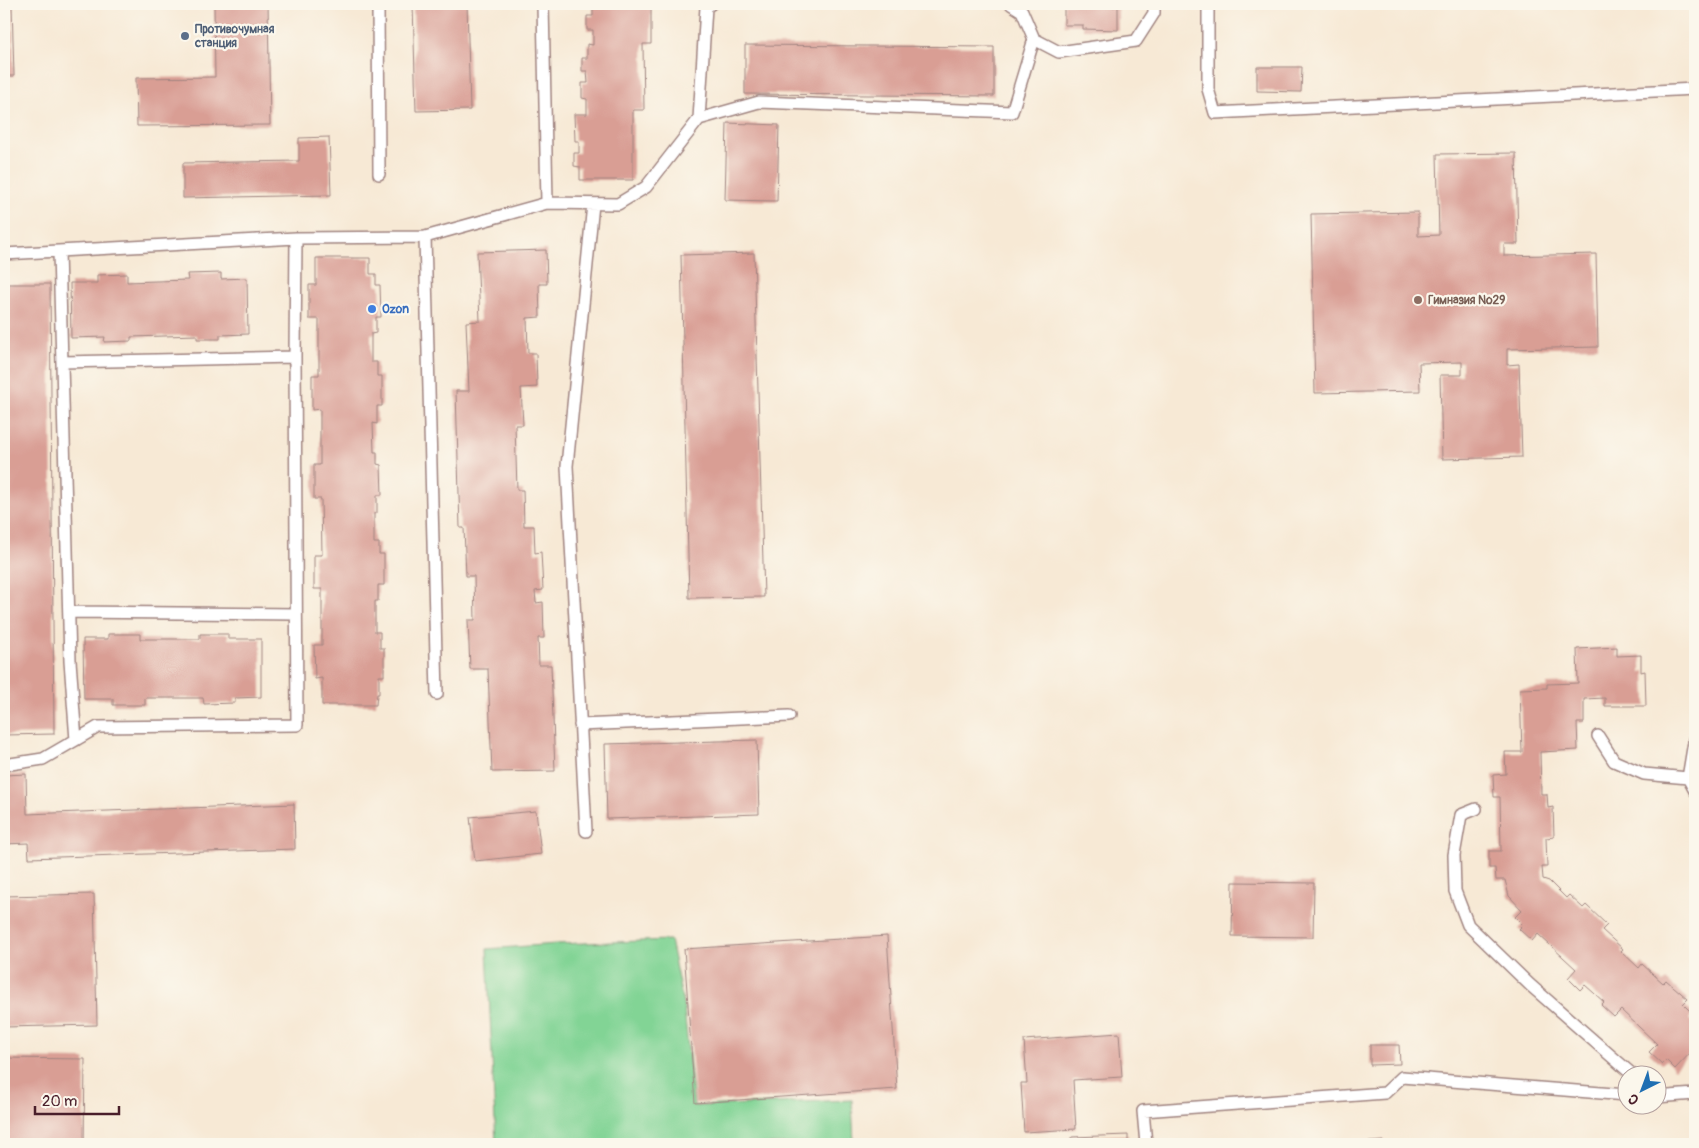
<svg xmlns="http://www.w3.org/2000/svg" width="1699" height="1148" font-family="Pangolin,sans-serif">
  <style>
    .green { fill: #82d495; stroke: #667a60 }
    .building { fill: #d99e94 }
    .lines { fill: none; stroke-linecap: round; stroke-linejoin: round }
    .lane-casing { stroke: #a08480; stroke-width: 14 }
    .lane { stroke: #fff; stroke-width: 11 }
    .service-dot { fill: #5c6f8a; stroke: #fbf7ec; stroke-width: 2 }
    .education-dot { fill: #8d6e63; stroke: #fbf7ec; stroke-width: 2 }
    .shop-dot { fill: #3f7fe0; stroke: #fbf7ec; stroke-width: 2 }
    .labels { text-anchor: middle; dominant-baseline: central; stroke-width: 4.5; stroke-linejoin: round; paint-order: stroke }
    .service-label { font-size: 12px; font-weight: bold; fill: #4e5e75; stroke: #fbf7ec; text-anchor: start }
    .education-label { font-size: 12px; font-weight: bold; fill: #785e54; stroke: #fbf7ec; text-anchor: start }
    .shop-label { font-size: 12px; font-weight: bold; fill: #366cbe; stroke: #fbf7ec; text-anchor: start }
  </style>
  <rect width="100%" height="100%" fill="#fbf7ec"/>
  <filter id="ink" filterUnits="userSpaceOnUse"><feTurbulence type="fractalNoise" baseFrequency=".02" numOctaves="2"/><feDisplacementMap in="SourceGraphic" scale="10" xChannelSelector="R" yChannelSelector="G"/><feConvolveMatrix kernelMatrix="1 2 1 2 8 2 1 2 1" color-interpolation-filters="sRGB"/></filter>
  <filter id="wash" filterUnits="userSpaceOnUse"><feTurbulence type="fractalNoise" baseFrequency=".0096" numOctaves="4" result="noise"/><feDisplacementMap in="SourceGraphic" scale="20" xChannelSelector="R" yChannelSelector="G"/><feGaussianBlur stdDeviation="1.12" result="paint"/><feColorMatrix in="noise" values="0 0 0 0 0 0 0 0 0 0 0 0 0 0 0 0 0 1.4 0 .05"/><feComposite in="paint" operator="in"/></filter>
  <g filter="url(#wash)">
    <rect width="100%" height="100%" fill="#f7e9d5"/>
    <!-- green -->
    <path class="green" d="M670,940L684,1008L694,1106L852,1100L854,1144H496L487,949L556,944Z"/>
    <g id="blocks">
      <!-- building -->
      <path class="building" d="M4,4H12L14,76H4Z
        M214,4H268L270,125L137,126L136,78L215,77Z
        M413,4H467L470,110L416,111Z
        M593,4H651V44H643L644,110H633V180H580V167L574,166V153H579V141H575L574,114H587V99L582,98V83H588L587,71H582V58H587V44L593,45V30H587V16H593Z
        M1064,4H1113V7L1118,6V30L1083,29V25H1064Z
        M1432,4H1465V5L1432,6Z
        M745,45L994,47V96L745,94Z
        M1257,67H1302L1301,92L1257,91Z
        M727,123L779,125L777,201L725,200Z
        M329,137L331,195L183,198V163L299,161V138Z
        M1516,153L1518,244H1504V256L1596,254L1598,347L1507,349V365L1519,364L1522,457L1442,459L1440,375H1462V362L1419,363L1420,391L1315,393L1311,214L1418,212V236L1439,235L1437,154Z
        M546,250L547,284H539L540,317L527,318L528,353H536L537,387L521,388L523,425H515L517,490H523L524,526H534L535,553L541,552L543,590L535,591L536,603L543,602L544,638H538L539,665H551L555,771L492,772L488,669H470L468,620H475L474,576H466L464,528H460L456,391H469L466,322L480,321L477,252Z
        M754,253L764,597L689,598L681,255Z
        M316,258H370V274H376V285H380L381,317H376V333L371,334V362H377V376H382V406H377V424L373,423L374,452H377V464L381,465L382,495H377V513H374V543H379V554H384V585H378V601H375V632H380V648H384V676H379V694H377L376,705H322V678L315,679L314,645H322V589H314V555H322L321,499H314V465H320V409L312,410V375H319V319H309V285H316Z
        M221,273V279L247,278L248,334L220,335V339H197V335L131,337V341L104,342L105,337L71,338L70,283H97V275L127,274V282L188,280L187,274Z
        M4,284H50L54,734L4,735Z
        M108,634H140V639H200V634H228V639H261V697L235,698V703L204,704L203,698H145V705H113V699H84L83,639H108Z
        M1617,647V656L1641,655V672L1645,671L1646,706H1605V698L1584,699V723H1577L1578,750L1540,752L1541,794H1547L1548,808L1553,807L1554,837L1546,838L1547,867H1542L1543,879L1549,881L1566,898L1569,895L1583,908L1586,905L1607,925L1602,930L1623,949L1621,951L1639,968L1642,964L1663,983L1666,980L1688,999L1683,1004L1693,1014L1689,1019L1695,1025V1048L1675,1069L1666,1060L1662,1064L1649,1052L1657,1044L1621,1010L1614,1017L1601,1005L1604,1002L1585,985L1580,990L1568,978L1576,969L1538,934L1532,941L1519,929L1523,925L1515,917L1522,910L1509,896L1505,880H1496L1495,868H1489V851H1501L1500,797H1494L1493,775L1506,774L1505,752H1522L1520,689L1547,688V684L1578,683L1577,649Z
        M757,740L759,814L607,819L605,744Z
        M26,774L27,814L294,804L295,849L29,858L28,843L4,844V775Z
        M536,811L541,854L475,861L470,817Z
        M1233,882L1314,883L1313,937L1232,936Z
        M94,894L97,1025L4,1027V896Z
        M887,936L897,1089L695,1103L684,949Z
        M1119,1033L1122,1077L1073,1080L1076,1129L1024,1132L1021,1083H1027L1024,1040Z
        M1370,1045H1399L1400,1064L1370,1065Z
        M4,1058L85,1059L84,1144H4Z
        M1128,1135V1144H1073L1072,1137Z
        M1383,1141V1144H1355V1143Z"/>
    </g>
  </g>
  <g filter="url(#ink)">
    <use href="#blocks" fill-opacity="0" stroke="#a08480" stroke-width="1"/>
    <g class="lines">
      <defs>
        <path id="lane" d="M378,4L379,174
          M543,4L547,203
          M1011,4L1022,11L1034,39L1059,52L1136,41L1154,13V4
          M1208,4V89L1215,113L1695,89
          M699,119L759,102L1012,112L1034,39
          M425,237L437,694
          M59,252L70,661L76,740
          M4,254L296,238L425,237L547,203L618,204L646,187L699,119L706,7L711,4
          M62,362L295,357L296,238
          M69,612L296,614
          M580,725L789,716
          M1598,736L1614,761L1644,774L1688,778L1695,791
          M4,765L43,759L98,727L297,725L295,357
          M1688,778L1695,736
          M1476,809L1461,815L1454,855L1455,891L1468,925L1530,985L1634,1076
          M586,831L567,466L593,204
          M1656,1097L1695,1094
          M805,1144H806
          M1146,1144L1143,1111L1385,1093L1402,1077L1626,1095"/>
      </defs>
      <!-- lane casing -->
      <use href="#lane" class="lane-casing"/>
      <!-- lane -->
      <use href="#lane" class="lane"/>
    </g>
  </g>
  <!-- markers -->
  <circle class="service-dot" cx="185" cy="36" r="5"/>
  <circle class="education-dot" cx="1418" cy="300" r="5"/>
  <circle class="shop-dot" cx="372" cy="309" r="5"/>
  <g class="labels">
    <!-- service labels -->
    <g class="service-label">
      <text x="195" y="29">Противочумная<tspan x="195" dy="14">станция</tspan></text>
    </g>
    <!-- education labels -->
    <g class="education-label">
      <text x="1428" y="300">Гимназия №29</text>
    </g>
    <!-- shop labels -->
    <g class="shop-label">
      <text x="382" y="309">Ozon</text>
    </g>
  </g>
  <!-- margin -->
  <rect width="1699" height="1148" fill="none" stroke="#fbf7ec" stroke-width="20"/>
  <!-- north arrow -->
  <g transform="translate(1642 1090) rotate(222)"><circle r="24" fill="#fbf7ec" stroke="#b4a19f"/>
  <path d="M0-4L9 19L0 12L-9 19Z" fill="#1f6fb2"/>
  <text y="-8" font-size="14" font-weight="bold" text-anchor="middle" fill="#4a1f2b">С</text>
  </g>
  <!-- scale -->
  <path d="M35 1106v8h84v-8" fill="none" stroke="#4a1f2b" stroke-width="2.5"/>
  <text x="42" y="1106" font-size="15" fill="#4a1f2b" stroke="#fbf7ec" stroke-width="4" paint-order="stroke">20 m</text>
</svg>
